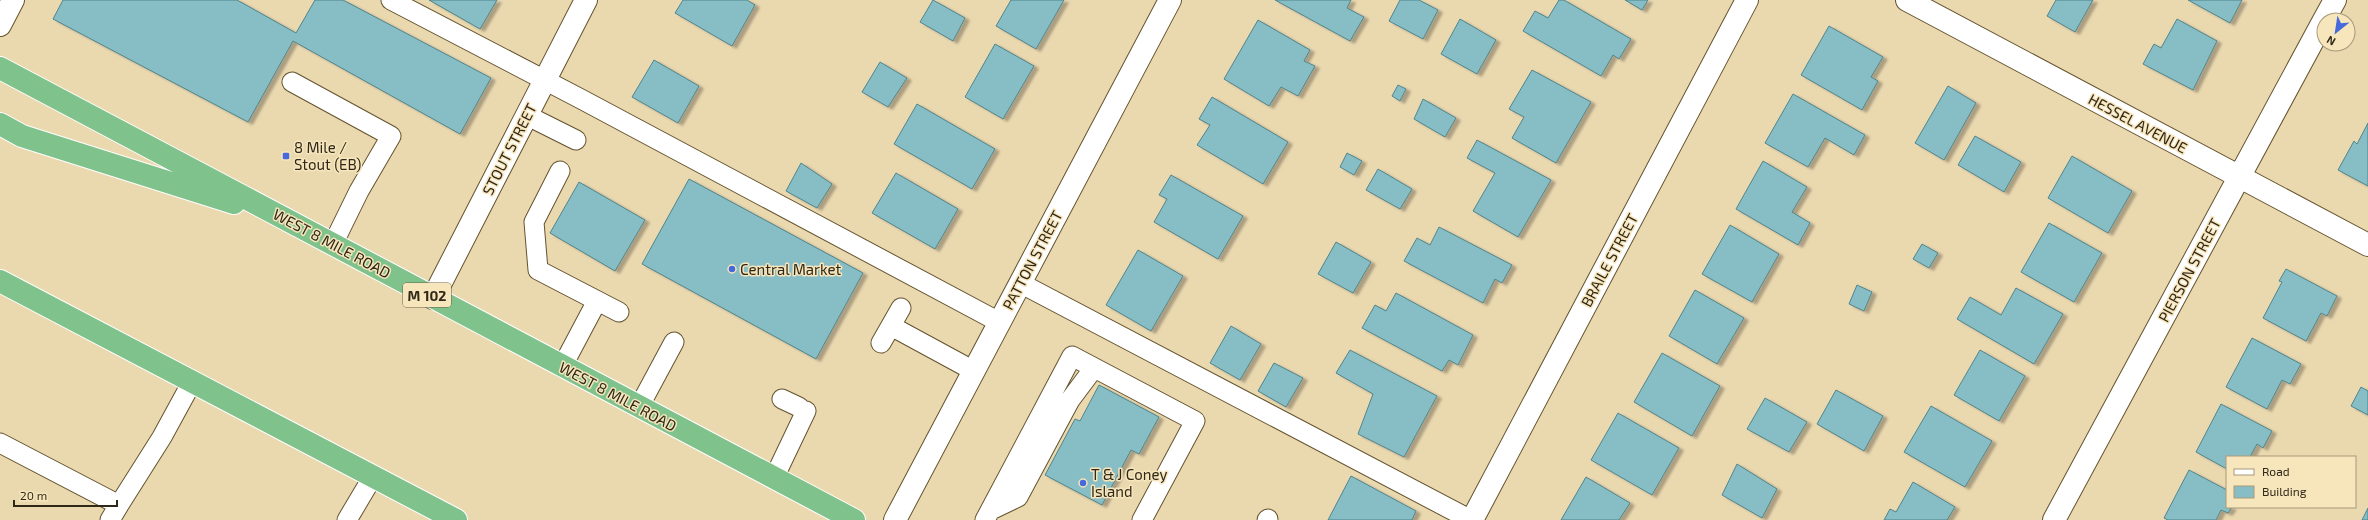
<svg xmlns="http://www.w3.org/2000/svg" width="2368" height="520" font-family="'Exo 2',sans-serif">
  <style>
    .building { fill: #87bdc5; stroke: #4f858c; filter: url(#shadow) }
    .lines { fill: none; stroke-linecap: round; stroke-linejoin: round }
    .service-casing { stroke: #63532e; stroke-width: 21 }
    .minor-casing { stroke: #63532e; stroke-width: 24 }
    .trunk-casing { stroke: #fff; stroke-width: 24 }
    .service { stroke: #fff; stroke-width: 19 }
    .minor { stroke: #fff; stroke-width: 22 }
    .trunk { stroke: #80c28b; stroke-width: 22 }
    .poi-dot { fill: #4669dc; stroke: #f7e5bc; stroke-width: 1.5 }
    .labels { text-anchor: middle; dominant-baseline: central; stroke-width: 3; stroke-linejoin: round; paint-order: stroke }
    .shield { fill: #f7e5bc; stroke: #6b6149; stroke-width: 1 }
    .shield-label { font-size: 14px; font-weight: bold; fill: #2f2818 }
    .street-label { font-size: 15px; fill: #2f2818; stroke: #f7e5bc }
    .poi-label { font-size: 15px; fill: #2f2818; stroke: #f7e5bc; text-anchor: start }
  </style>
  <defs>
    <filter id="shadow"><feDropShadow dx="4.5" dy="2.5" stdDeviation="1" flood-color="#0004"/></filter>
  </defs>
  <rect width="100%" height="100%" fill="#ead8af"/>
  <!-- building -->
  <path class="building" d="M63,0H237L296,33L315,0H343L491,78L460,134L293,41L248,122L53,19Z
    M429,0H497L480,29Z
    M683,0H747L755,5L732,46L675,13Z
    M933,0L965,18L953,41L920,22Z
    M1011,0H1064L1036,49L996,26Z
    M1275,0H1351L1347,8L1364,17L1350,41Z
    M1400,0H1419L1438,10L1423,39L1389,21Z
    M1559,0H1564L1631,39L1619,59L1613,55L1601,76L1523,31L1535,11L1548,18Z
    M1625,0H1648L1642,10Z
    M2056,0H2093L2075,32L2047,16Z
    M2188,0H2242L2230,23Z
    M1460,19L1496,40L1477,74L1441,54Z
    M2177,19L2217,41L2193,90L2143,64L2154,44L2161,48Z
    M1258,20L1310,50L1304,61L1315,66L1298,96L1281,87L1269,106L1224,79Z
    M1829,26L1883,57L1871,77L1878,81L1862,110L1801,75Z
    M995,44L1034,66L1003,119L965,97Z
    M654,60L699,86L678,123L632,97Z
    M880,62L907,78L888,107L862,92Z
    M1532,70L1591,102L1556,163L1512,138L1524,117L1509,109Z
    M1398,85L1406,89L1400,101L1392,96Z
    M1948,86L1976,103L1944,160L1915,143Z
    M1793,94L1865,135L1854,155L1825,138L1808,167L1765,143Z
    M1212,97L1288,142L1263,184L1197,145L1210,125L1199,119Z
    M1423,99L1456,118L1445,137L1414,119Z
    M917,104L995,149L972,189L894,144Z
    M2368,123V186L2338,170L2354,141L2357,144Z
    M1975,136L2021,162L2004,192L1958,165Z
    M1477,140L1551,180L1518,237L1473,211L1495,173L1467,158Z
    M1347,153L1362,161L1354,175L1340,167Z
    M2072,156L2132,191L2108,233L2048,198Z
    M1763,161L1807,187L1792,212L1810,223L1798,245L1736,209Z
    M801,163L832,184L817,208L786,191Z
    M1378,169L1412,189L1400,209L1366,190Z
    M896,173L958,209L935,249L872,213Z
    M1171,175L1243,216L1218,259L1154,222L1167,199L1159,195Z
    M689,179L863,273L816,359L642,264Z
    M579,182L645,220L615,271L550,233Z
    M2049,223L2102,253L2074,302L2021,272Z
    M1730,225L1779,254L1752,302L1702,274Z
    M1439,227L1512,265L1502,283L1495,279L1483,303L1404,261L1417,238L1430,245Z
    M1336,242L1371,262L1353,293L1318,274Z
    M1922,244L1938,253L1929,268L1913,259Z
    M1138,250L1183,276L1151,331L1106,305Z
    M2286,269L2337,296L2327,316L2321,313L2306,341L2263,318L2282,282L2279,281Z
    M1857,285L1872,292L1864,311L1849,304Z
    M2016,288L2063,314L2034,364L1957,319L1970,297L2001,315Z
    M1695,290L1744,318L1717,364L1669,336Z
    M1396,293L1473,335L1458,365L1449,360L1442,371L1362,328L1375,305L1386,311Z
    M1231,326L1261,344L1240,380L1210,363Z
    M2252,338L2301,364L2290,384L2282,380L2267,409L2226,387Z
    M1350,350L1437,396L1404,457L1358,434L1373,394L1336,373Z
    M1980,350L2025,376L1999,421L1954,395Z
    M1662,353L1720,386L1692,436L1634,402Z
    M1274,363L1303,378L1286,407L1258,391Z
    M1099,385L1159,417L1139,454L1131,450L1102,505L1045,475L1075,419L1080,421Z
    M2361,387L2368,391V415L2351,406Z
    M1836,390L1883,416L1864,451L1817,424Z
    M1765,398L1807,422L1789,452L1747,429Z
    M2221,404L2272,431L2263,448L2257,444L2250,457H2227V469L2196,452Z
    M1931,406L1992,441L1965,487L1904,452Z
    M1618,413L1679,448L1652,495L1591,460Z
    M1737,464L1777,489L1762,518L1722,495Z
    M2189,470L2227,490V507H2232L2228,513L2221,510L2216,520H2168L2164,518Z
    M1351,476L1416,511L1412,520H1328Z
    M1586,477L1630,503L1619,520H1561Z
    M1913,482L1955,507L1947,520H1884L1890,509L1896,512Z
    M2368,508V520H2362Z"/>
  <g class="lines">
    <defs>
      <path id="service" d="M391,0L581,99L999,322
        M292,82L391,136L359,191L333,244
        M526,115L576,140
        M560,171L534,222L538,270L619,312
        M1020,283L1471,520
        M891,326L974,371
        M881,343L901,308
        M562,367L597,301
        M782,399L799,407
        M639,407L674,342
        M0,443L119,505L162,437L192,382
        M774,478L806,411
        M991,510L1018,497L1070,400L1094,368
        M110,520L119,505
        M347,520L372,478
        M985,520L1072,356L1195,421L1142,520
        M1267,520L1268,519"/>
      <path id="minor" d="M1907,0L2368,245
        M2324,20L2335,0
        M0,25L13,0
        M433,298L586,0
        M895,520L1170,0
        M1472,520L1747,0
        M2054,520L2324,20"/>
      <path id="trunk" d="M0,68L854,520
        M0,124L22,136L234,203
        M0,281L456,520"/>
    </defs>
    <!-- service casing -->
    <use href="#service" class="service-casing"/>
    <!-- minor casing -->
    <use href="#minor" class="minor-casing"/>
    <!-- trunk casing -->
    <use href="#trunk" class="trunk-casing"/>
    <!-- service -->
    <use href="#service" class="service"/>
    <!-- minor -->
    <use href="#minor" class="minor"/>
    <!-- trunk -->
    <use href="#trunk" class="trunk"/>
  </g>
  <!-- markers -->
  <g class="poi-dot">
    <rect x="282" y="152" width="8" height="8" rx="2"/>
    <circle cx="732" cy="269" r="4"/>
    <circle cx="1083" cy="483" r="4"/>
  </g>
  <g class="labels">
    <!-- shield labels -->
    <rect class="shield" x="403" y="283" width="48" height="24" rx="3"/>
    <g class="shield-label">
      <text x="427" y="295">M 102</text>
    </g>
    <!-- street labels -->
    <g class="street-label">
      <text transform="translate(2138 123) rotate(28)">HESSEL AVENUE</text>
      <text transform="translate(509 149) rotate(-63)">STOUT STREET</text>
      <text transform="translate(332 243) rotate(28)">WEST 8 MILE ROAD</text>
      <text transform="translate(1032 260) rotate(-62)">PATTON STREET</text>
      <text transform="translate(1609 260) rotate(-62)">BRAILE STREET</text>
      <text transform="translate(2189 270) rotate(-62)">PIERSON STREET</text>
      <text transform="translate(618 396) rotate(28)">WEST 8 MILE ROAD</text>
    </g>
    <!-- poi labels -->
    <g class="poi-label">
      <text x="294" y="147">8 Mile /<tspan x="294" dy="17">Stout (EB)</tspan></text>
      <text x="740" y="269">Central Market</text>
      <text x="1091" y="474">T &amp; J Coney<tspan x="1091" dy="17">Island</tspan></text>
    </g>
  </g>
  <!-- legend -->
  <rect x="2226" y="456" width="130" height="52" fill="#f7e5bc" stroke="#a7997a"/>
  <rect x="2234" y="469" width="20" height="6" fill="#ffffff" stroke="#a7997a"/>
  <text x="2262" y="476" font-size="12" fill="#2f2818">Road</text>
  <rect x="2234" y="486" width="20" height="12" fill="#87bdc5" stroke="#a7997a"/>
  <text x="2262" y="496" font-size="12" fill="#2f2818">Building</text>
  <!-- north arrow -->
  <g transform="translate(2336 32) rotate(210)"><circle r="19" fill="#f7e5bc" stroke="#a7997a"/>
  <path d="M0-3L7 15L0 10L-7 15Z" fill="#4669dc"/>
  <text y="-6" font-size="11" font-weight="bold" text-anchor="middle" fill="#2f2818">N</text>
  </g>
  <!-- scale -->
  <path d="M14 500v6h103v-6" fill="none" stroke="#2f2818" stroke-width="2"/>
  <text x="20" y="500" font-size="12" fill="#2f2818" stroke="#f7e5bc" stroke-width="3" paint-order="stroke">20 m</text>
</svg>
